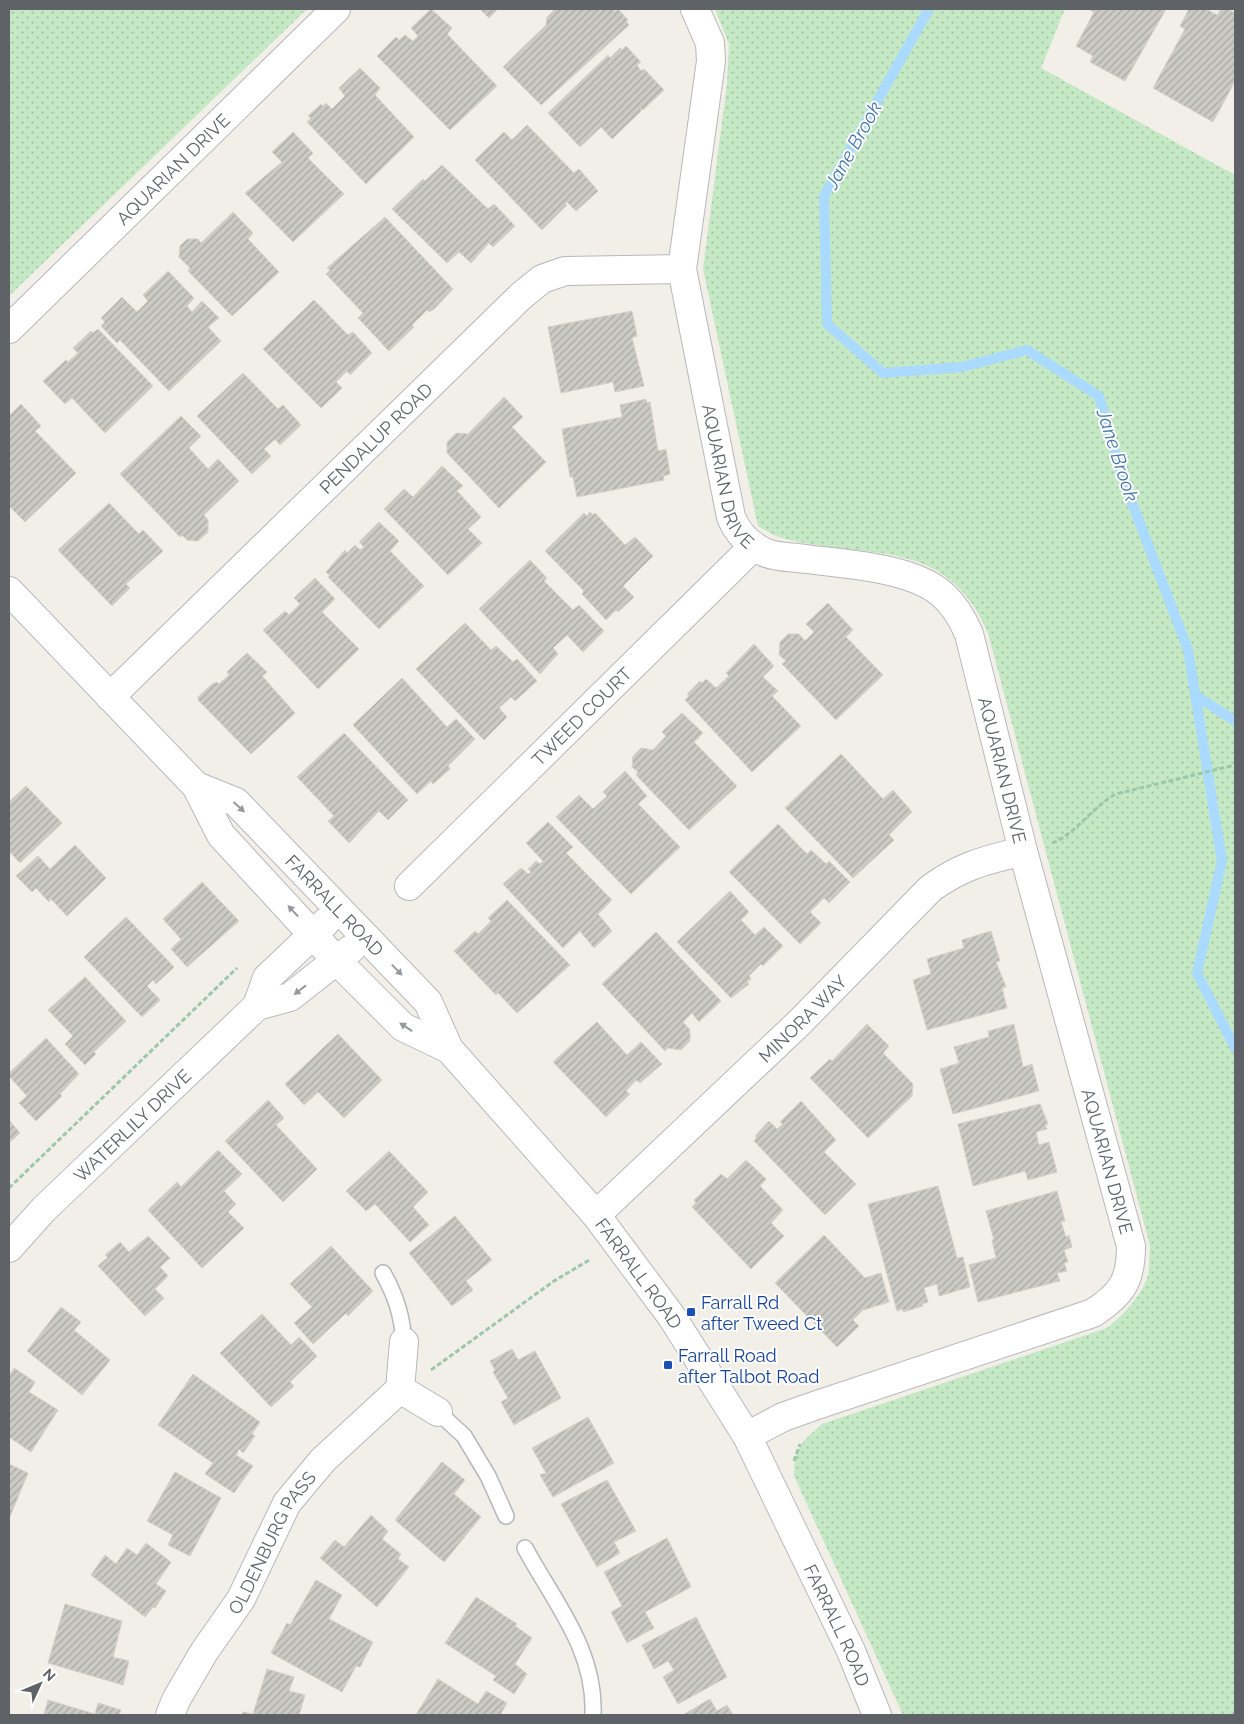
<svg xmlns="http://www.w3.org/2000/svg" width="1244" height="1724" font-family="Raleway,sans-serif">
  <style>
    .park { fill: url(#park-dots) }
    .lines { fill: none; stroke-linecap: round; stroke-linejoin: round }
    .stream { stroke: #aadaff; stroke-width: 10 }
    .building { fill: url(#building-hatch); stroke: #d6d1c6 }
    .lane-casing { stroke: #b5b8bc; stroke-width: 18 }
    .street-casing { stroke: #b5b8bc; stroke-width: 30 }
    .secondary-casing { stroke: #b6babf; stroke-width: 30 }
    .path { stroke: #9cc7a9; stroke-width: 3; stroke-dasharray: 5 2.5; stroke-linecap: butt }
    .lane { stroke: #fff; stroke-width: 15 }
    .street { stroke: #fff; stroke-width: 28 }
    .secondary { stroke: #fff; stroke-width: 28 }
    .oneway { fill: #979a9d }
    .transit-dot { fill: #1a4fb4; stroke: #fff; stroke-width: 2 }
    .labels { text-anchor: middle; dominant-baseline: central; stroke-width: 4; stroke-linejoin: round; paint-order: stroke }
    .street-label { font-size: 18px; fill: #5f6368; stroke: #fff }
    .transit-label { font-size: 18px; fill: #164399; stroke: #fff; text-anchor: start }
    .water-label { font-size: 19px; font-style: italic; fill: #4174aa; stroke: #fff }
  </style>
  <defs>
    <pattern id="park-dots" width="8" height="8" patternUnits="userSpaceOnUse" patternTransform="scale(1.25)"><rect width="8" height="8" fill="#c5e8c5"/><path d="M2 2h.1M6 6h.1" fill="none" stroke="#a3c0a4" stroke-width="1.8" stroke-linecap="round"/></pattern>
    <pattern id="building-hatch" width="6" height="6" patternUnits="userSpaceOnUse" patternTransform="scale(1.25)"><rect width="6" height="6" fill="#cccac5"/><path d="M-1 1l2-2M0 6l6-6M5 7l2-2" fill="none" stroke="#a9a8a4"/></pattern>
  </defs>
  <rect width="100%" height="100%" fill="#f1efe8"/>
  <!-- park -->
  <path class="park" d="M9,9H307L9,296Z
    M715,9H1065L1041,68L1235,175V1715H903L794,1476C794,1447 801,1443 822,1424L1107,1328C1123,1316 1143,1294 1148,1275C1150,1266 1149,1256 1150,1246L988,633C946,534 867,561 782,538C774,536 765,530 758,526L703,269L727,84L729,44Z"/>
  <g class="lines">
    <!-- stream -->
    <path class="stream" d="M929,9L824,196L827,324L883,373L962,367L1027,350L1099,396L1122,476L1188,650L1222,861L1197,973L1235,1048
      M1195,695L1235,721"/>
  </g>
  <!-- building -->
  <path class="building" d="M431,9L452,28L447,34L497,86L450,130L377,56L396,37L399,40L405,35L413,41L418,36L411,28Z
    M480,9H498L489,18Z
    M555,9H614L613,12L618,9L628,20L626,21L629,25L541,105L503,67L546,25L547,17Z
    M1088,9H1166L1125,81L1090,62L1093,56L1076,46L1094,12Z
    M1189,9H1206L1217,15L1221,9H1228L1235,13V81L1213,122L1153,88L1185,29L1180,26Z
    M626,46L641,62L637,65L641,71L644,69L664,90L643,110L641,108V111L612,139L601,127L580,147L548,113L608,55L610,58L620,48L622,50Z
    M360,68L380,88L375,95L414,137L366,184L307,122L311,118L308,116L321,104L323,106L326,103L332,109L345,96L339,88Z
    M527,125L574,173L579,169L598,191L576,211L567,202L565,204L567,205L542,230L475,160L504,132L512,140Z
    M293,132L313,153L308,158L344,194L293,242L245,193L282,162L272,152Z
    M442,165L488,209L494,204L515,226L493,247L489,243L471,263L459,252L447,263L392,209L423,179L425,181Z
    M233,212L253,233L248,239L279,272L232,316L188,271L190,268L179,257L180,246L187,239H198L201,243Z
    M385,217L453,289L434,309L429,312L427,310L412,325L414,327L389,351L358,318L363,313L326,274L330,270L327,268Z
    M168,271L194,298L187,306L192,312L202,301L219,318L208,327L221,341L169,391L120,340L117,343L101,326L105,322L101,318L122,297L137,312L148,301L143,295Z
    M314,300L348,335L353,332L372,353L350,375L347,371L336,382L342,388L321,408L263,349Z
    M632,311L637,336L632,338L644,386L615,392L613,382L561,393L548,327Z
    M98,329L153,386L105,433L72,398L65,404L43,381L66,360L68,362L78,353L73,348L91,331L93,333Z
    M243,373L278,409L283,405L301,425L280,445L275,439L264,449L271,456L252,474L197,416Z
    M504,397L523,417L512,427L546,462L499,508L447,453V442L456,433L468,434Z
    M646,399L647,403L650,402L658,451L666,449L670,474L663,476L664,480L577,497L573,477H570L562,429L622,417L620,405Z
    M21,404L41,426L35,431L76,473L25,522L9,506V416Z
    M181,416L201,436L189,448L208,469L218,459L239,481L204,515L208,520V532L198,541L187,540L182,535L180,537L120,474Z
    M442,466L463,486L457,491L481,517L468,529L482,543L448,575L384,509L404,489L413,497Z
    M109,503L139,534L143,530L163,551L126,584L130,588L112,606L58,550Z
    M590,512L593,515L595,513L625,545L635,537L653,556L623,586L634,597L618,612L616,610L606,620L582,594L584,591L545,551L584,513L587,516Z
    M379,522L399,541L390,551L424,586L379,629L328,577L330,576L326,572L345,550L347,553L355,545L360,550L364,547L359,542Z
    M530,560L547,578L544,581L573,610L579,605L604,631L583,652L567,635L553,648L558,654L540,674L479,609Z
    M315,578L335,599L322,612L359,649L318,689L263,630L285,611L289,615L300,604L294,598Z
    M828,603L853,630L846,637L883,675L836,720L782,664L786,661L779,655L780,642L788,634H799L805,641L814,632L806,624Z
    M465,623L491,650L496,646L513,662L517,659L537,681L515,701L511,697L499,708L507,717L484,740L416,669Z
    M754,644L774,666L763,677L778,691L772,696L801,726L752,772L685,700L689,696L687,694L700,681L702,683L706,679L716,688L729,676L726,673Z
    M247,653L267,672L262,676L295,713L251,754L198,700V697L212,684L217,682L219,684L229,675L227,672Z
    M402,678L447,727L456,719L475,739L448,766L450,769L433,784L431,781L417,794L353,725Z
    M682,713L703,733L694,742L737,786L689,830L636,775L638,772L632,767L633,756L641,748L653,750L666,736L662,732Z
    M344,733L408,800L388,820L379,811L349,843L328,821L334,816L297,777Z
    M841,754L883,799L893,790L912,812L889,835L894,840L853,878L785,808Z
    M625,771L647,796L638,804L680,847L631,894L556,817L579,795L593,809L607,796L603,792Z
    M26,786L62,823L20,863L9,851V802Z
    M548,822L573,847L566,853L612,900L598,914L612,931L594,948L580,931L563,948L503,884L521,868L528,874L531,872L528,869L536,861L540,864L543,861L526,843Z
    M778,824L807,854L811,850L826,864L829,861L850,882L829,903L824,898L810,912L821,923L800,944L729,872Z
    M75,845L106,878L67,916L51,899L49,902L36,888L32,892L16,876L38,856L50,869Z
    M202,882L239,921L187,967L171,949L181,939L163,919Z
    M730,891L749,912L741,920L755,935L764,927L783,946L763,966L761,964L749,976L751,979L747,982L749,984L731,998L677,942Z
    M507,900L570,965L517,1013L498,993L496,995L454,951L475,931L478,934L491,921L488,918Z
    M126,917L174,967L156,984L153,980L147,986L160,1000L142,1017L84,957Z
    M991,931L1000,961L996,962L1006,987L1002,988L1007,1008L927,1030L913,980L931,974L927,959L964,948L962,940Z
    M656,932L721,1001L699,1022L692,1013L683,1022L690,1030V1041L681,1050L668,1048L665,1051L602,984Z
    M85,977L126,1021L94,1052L96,1054L85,1065L65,1044L73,1036L48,1010Z
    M597,1022L627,1055L641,1042L662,1064L640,1083L636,1080L626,1091L630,1094L606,1117L553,1062Z
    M867,1024L889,1046L883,1053L913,1084L912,1096L868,1138L810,1078L830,1059L832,1061Z
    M1014,1024L1023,1067L1032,1064L1039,1091L953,1114L940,1069L959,1063L954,1047L989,1037L988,1031Z
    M338,1034L382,1080L344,1118L318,1092L304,1105L285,1084Z
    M46,1038L79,1074L60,1094L62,1096L36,1121L19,1103L27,1096L9,1076V1073Z
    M268,1100L284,1118L276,1125L317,1169L283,1202L225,1141Z
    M801,1101L836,1140L824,1152L856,1184L825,1215L754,1141L757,1137L755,1136L769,1121L777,1129L783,1124L780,1122Z
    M1040,1104L1048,1124L1045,1126L1047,1129L1036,1132L1039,1145L1049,1142L1057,1172L1028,1180L1025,1171L973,1186L958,1124Z
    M9,1120L20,1133L9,1143Z
    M218,1150L242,1174L224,1191L236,1204L228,1212L244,1228L202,1268L148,1210L177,1182L181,1187Z
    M389,1151L428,1192L413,1207L429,1225L410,1242L375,1204L366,1211L346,1191Z
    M746,1160L766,1179L760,1186L783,1210L771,1223L784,1236L751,1269L692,1207L696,1203L694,1200L721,1174L727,1179Z
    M938,1186L957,1258L963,1257L970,1287L939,1296L937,1284L924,1288L928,1302L922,1304L923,1306L903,1312V1309L897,1311L868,1204Z
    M1057,1191L1065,1221L1061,1222L1066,1237L1069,1235L1072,1247L1064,1250L1068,1262L1064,1263L1067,1271L1057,1273L1060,1281L978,1302L969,1265L996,1258L992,1240H994L986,1211Z
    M455,1216L492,1260L466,1281L473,1290L452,1306L409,1253Z
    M824,1235L865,1278L881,1273L889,1302L863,1310L853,1320L859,1326L837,1347L775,1283Z
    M148,1236L170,1258L160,1267L168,1276L155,1289L164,1298L145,1316L98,1266L108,1257L105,1255L120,1242L129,1252Z
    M331,1246L373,1291L348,1316L346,1313L313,1344L294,1323L312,1307L290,1284Z
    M61,1307L81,1322L74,1330L110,1360L82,1395L27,1351Z
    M262,1314L291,1345L299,1337L317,1356L290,1382L294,1386L271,1407L220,1353Z
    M512,1349L518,1360L535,1351L561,1398L514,1425L501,1402L508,1398L493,1372L495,1370L490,1361Z
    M14,1368L35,1382L29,1392L58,1410L31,1452L9,1437V1376Z
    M193,1374L260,1422L252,1434L255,1436L243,1453L239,1449L236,1455L253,1466L234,1493L205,1474L213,1463L158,1425Z
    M588,1417L614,1463L553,1497L540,1475L546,1473L532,1448Z
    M442,1462L465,1480L454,1494L481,1517L444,1562L395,1520Z
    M9,1464L28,1473L9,1519Z
    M175,1472L221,1498L190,1556L168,1545L173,1535L147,1521Z
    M607,1480L636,1531L614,1542L620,1553L597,1567L561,1504Z
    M371,1515L388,1531L382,1539L401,1554L398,1559L409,1567L377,1607L320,1558L335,1540L344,1547Z
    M667,1538L691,1587L645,1612L654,1628L627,1643L611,1612L622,1606L604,1572Z
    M146,1543L171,1562L156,1584L166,1591L155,1608L153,1607L145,1617L91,1575L105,1555L116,1564L127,1548L137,1555Z
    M316,1580L342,1595L329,1619L373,1642L360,1667L356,1666L342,1692L271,1653L287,1623L290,1625Z
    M476,1597L517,1624L515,1626L532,1638L515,1664L527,1674L514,1694L493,1680L496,1676L445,1643Z
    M65,1604L122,1621L113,1657L129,1661L123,1685L48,1663Z
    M696,1617L727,1677L678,1704L663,1677L674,1670L668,1661L654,1669L642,1645Z
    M267,1669L294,1677L289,1691L305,1695L299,1715H242L243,1712L253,1714Z
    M438,1679L478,1704L486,1691L507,1703L500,1715H416Z
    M710,1699L717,1711L727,1705L733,1715H683Z
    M48,1700L95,1714L98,1703L121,1710L119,1715H44Z"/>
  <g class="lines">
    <defs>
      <path id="lane" d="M383,1273C396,1296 402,1316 404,1342
        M438,1412L464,1436L488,1476L506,1516
        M525,1548C554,1602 596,1650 593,1715"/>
      <g id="street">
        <path id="s1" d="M695,9L710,43L711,61L682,269L731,517C737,532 749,545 764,552C774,557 788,557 798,558C840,564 913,566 944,596C956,607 963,620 969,634L1023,851L1131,1246C1131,1281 1122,1294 1093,1313L817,1405L783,1417L747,1436"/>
        <path id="s2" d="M9,329L336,9"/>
        <path id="s3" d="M110,697L521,296L542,279L565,271L682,269"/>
        <path id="s4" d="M409,886L754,546"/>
        <path id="s5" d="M596,1215L799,1023L931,888C963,865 986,860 1023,851"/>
        <path d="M400,1389L404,1342"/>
        <path id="s6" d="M170,1715L176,1700L204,1652L241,1599L287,1503L323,1460L400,1389L438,1412"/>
      </g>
      <g id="secondary">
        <path d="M9,591L196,786L221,835L337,961L403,1027L449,1049"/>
        <path id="s7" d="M196,786L236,802L428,1002L449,1049L596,1215L672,1317L747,1436L851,1651L877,1715"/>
        <path d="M257,1006L267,978L326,922"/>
        <path id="s8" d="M9,1248L44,1209L257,1006L290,997L351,949"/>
      </g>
    </defs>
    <!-- lane casing -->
    <use href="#lane" class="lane-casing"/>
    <!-- street casing -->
    <use href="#street" class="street-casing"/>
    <!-- secondary casing -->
    <use href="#secondary" class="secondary-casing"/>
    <!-- path -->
    <path class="path" d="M1052,843C1075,835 1093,806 1116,794L1235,765
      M9,1188L237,968
      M431,1370L554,1281L591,1259
      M794,1461L800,1444"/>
    <!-- lane -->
    <use href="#lane" class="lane"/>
    <!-- street -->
    <use href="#street" class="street"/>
    <!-- secondary -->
    <use href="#secondary" class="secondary"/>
  </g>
  <!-- one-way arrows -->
  <defs><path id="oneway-solid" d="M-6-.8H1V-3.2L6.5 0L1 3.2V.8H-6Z" transform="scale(1.25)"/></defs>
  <g class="oneway">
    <use href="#oneway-solid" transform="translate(239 807) rotate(42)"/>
    <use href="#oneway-solid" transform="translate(293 911) rotate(-133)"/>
    <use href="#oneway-solid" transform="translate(397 970) rotate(46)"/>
    <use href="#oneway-solid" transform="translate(300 990) rotate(142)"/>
    <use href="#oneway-solid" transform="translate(406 1027) rotate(-147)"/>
  </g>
  <!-- markers -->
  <g class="transit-dot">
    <rect x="686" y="1307" width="10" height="10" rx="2.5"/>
    <rect x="663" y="1360" width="10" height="10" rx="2.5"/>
  </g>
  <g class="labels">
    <!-- street labels -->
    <g class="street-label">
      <text stroke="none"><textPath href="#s2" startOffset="229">AQUARIAN DRIVE</textPath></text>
      <text stroke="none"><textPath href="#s3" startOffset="371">PENDALUP ROAD</textPath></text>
      <text stroke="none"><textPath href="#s1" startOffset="478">AQUARIAN DRIVE</textPath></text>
      <text stroke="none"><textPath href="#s4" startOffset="242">TWEED COURT</textPath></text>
      <text stroke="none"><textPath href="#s1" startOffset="941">AQUARIAN DRIVE</textPath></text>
      <text stroke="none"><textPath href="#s7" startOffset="186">FARRALL ROAD</textPath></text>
      <text stroke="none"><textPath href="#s5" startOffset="285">MINORA WAY</textPath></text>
      <text stroke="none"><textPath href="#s8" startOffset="174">WATERLILY DRIVE</textPath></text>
      <text stroke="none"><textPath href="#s1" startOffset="1346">AQUARIAN DRIVE</textPath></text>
      <text stroke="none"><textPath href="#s7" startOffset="666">FARRALL ROAD</textPath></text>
      <text stroke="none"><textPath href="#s6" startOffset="201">OLDENBURG PASS</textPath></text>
      <text stroke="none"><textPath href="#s7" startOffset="1071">FARRALL ROAD</textPath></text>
    </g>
    <!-- transit labels -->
    <g class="transit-label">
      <text x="701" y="1302">Farrall Rd<tspan x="701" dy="21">after Tweed Ct</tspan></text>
      <text x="678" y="1355">Farrall Road<tspan x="678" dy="21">after Talbot Road</tspan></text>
    </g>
    <!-- water labels -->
    <g class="water-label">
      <text transform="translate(853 145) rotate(-61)">Jane Brook</text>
      <text transform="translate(1118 455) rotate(72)">Jane Brook</text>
    </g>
  </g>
  <!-- border -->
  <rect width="1244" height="1724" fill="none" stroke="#5f6368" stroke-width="20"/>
  <!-- north arrow -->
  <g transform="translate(40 1684) rotate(46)" stroke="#ffffff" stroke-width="4" paint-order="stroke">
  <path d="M0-4L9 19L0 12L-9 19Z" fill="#5f6368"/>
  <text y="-8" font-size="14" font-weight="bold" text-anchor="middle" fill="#5f6368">N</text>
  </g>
</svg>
